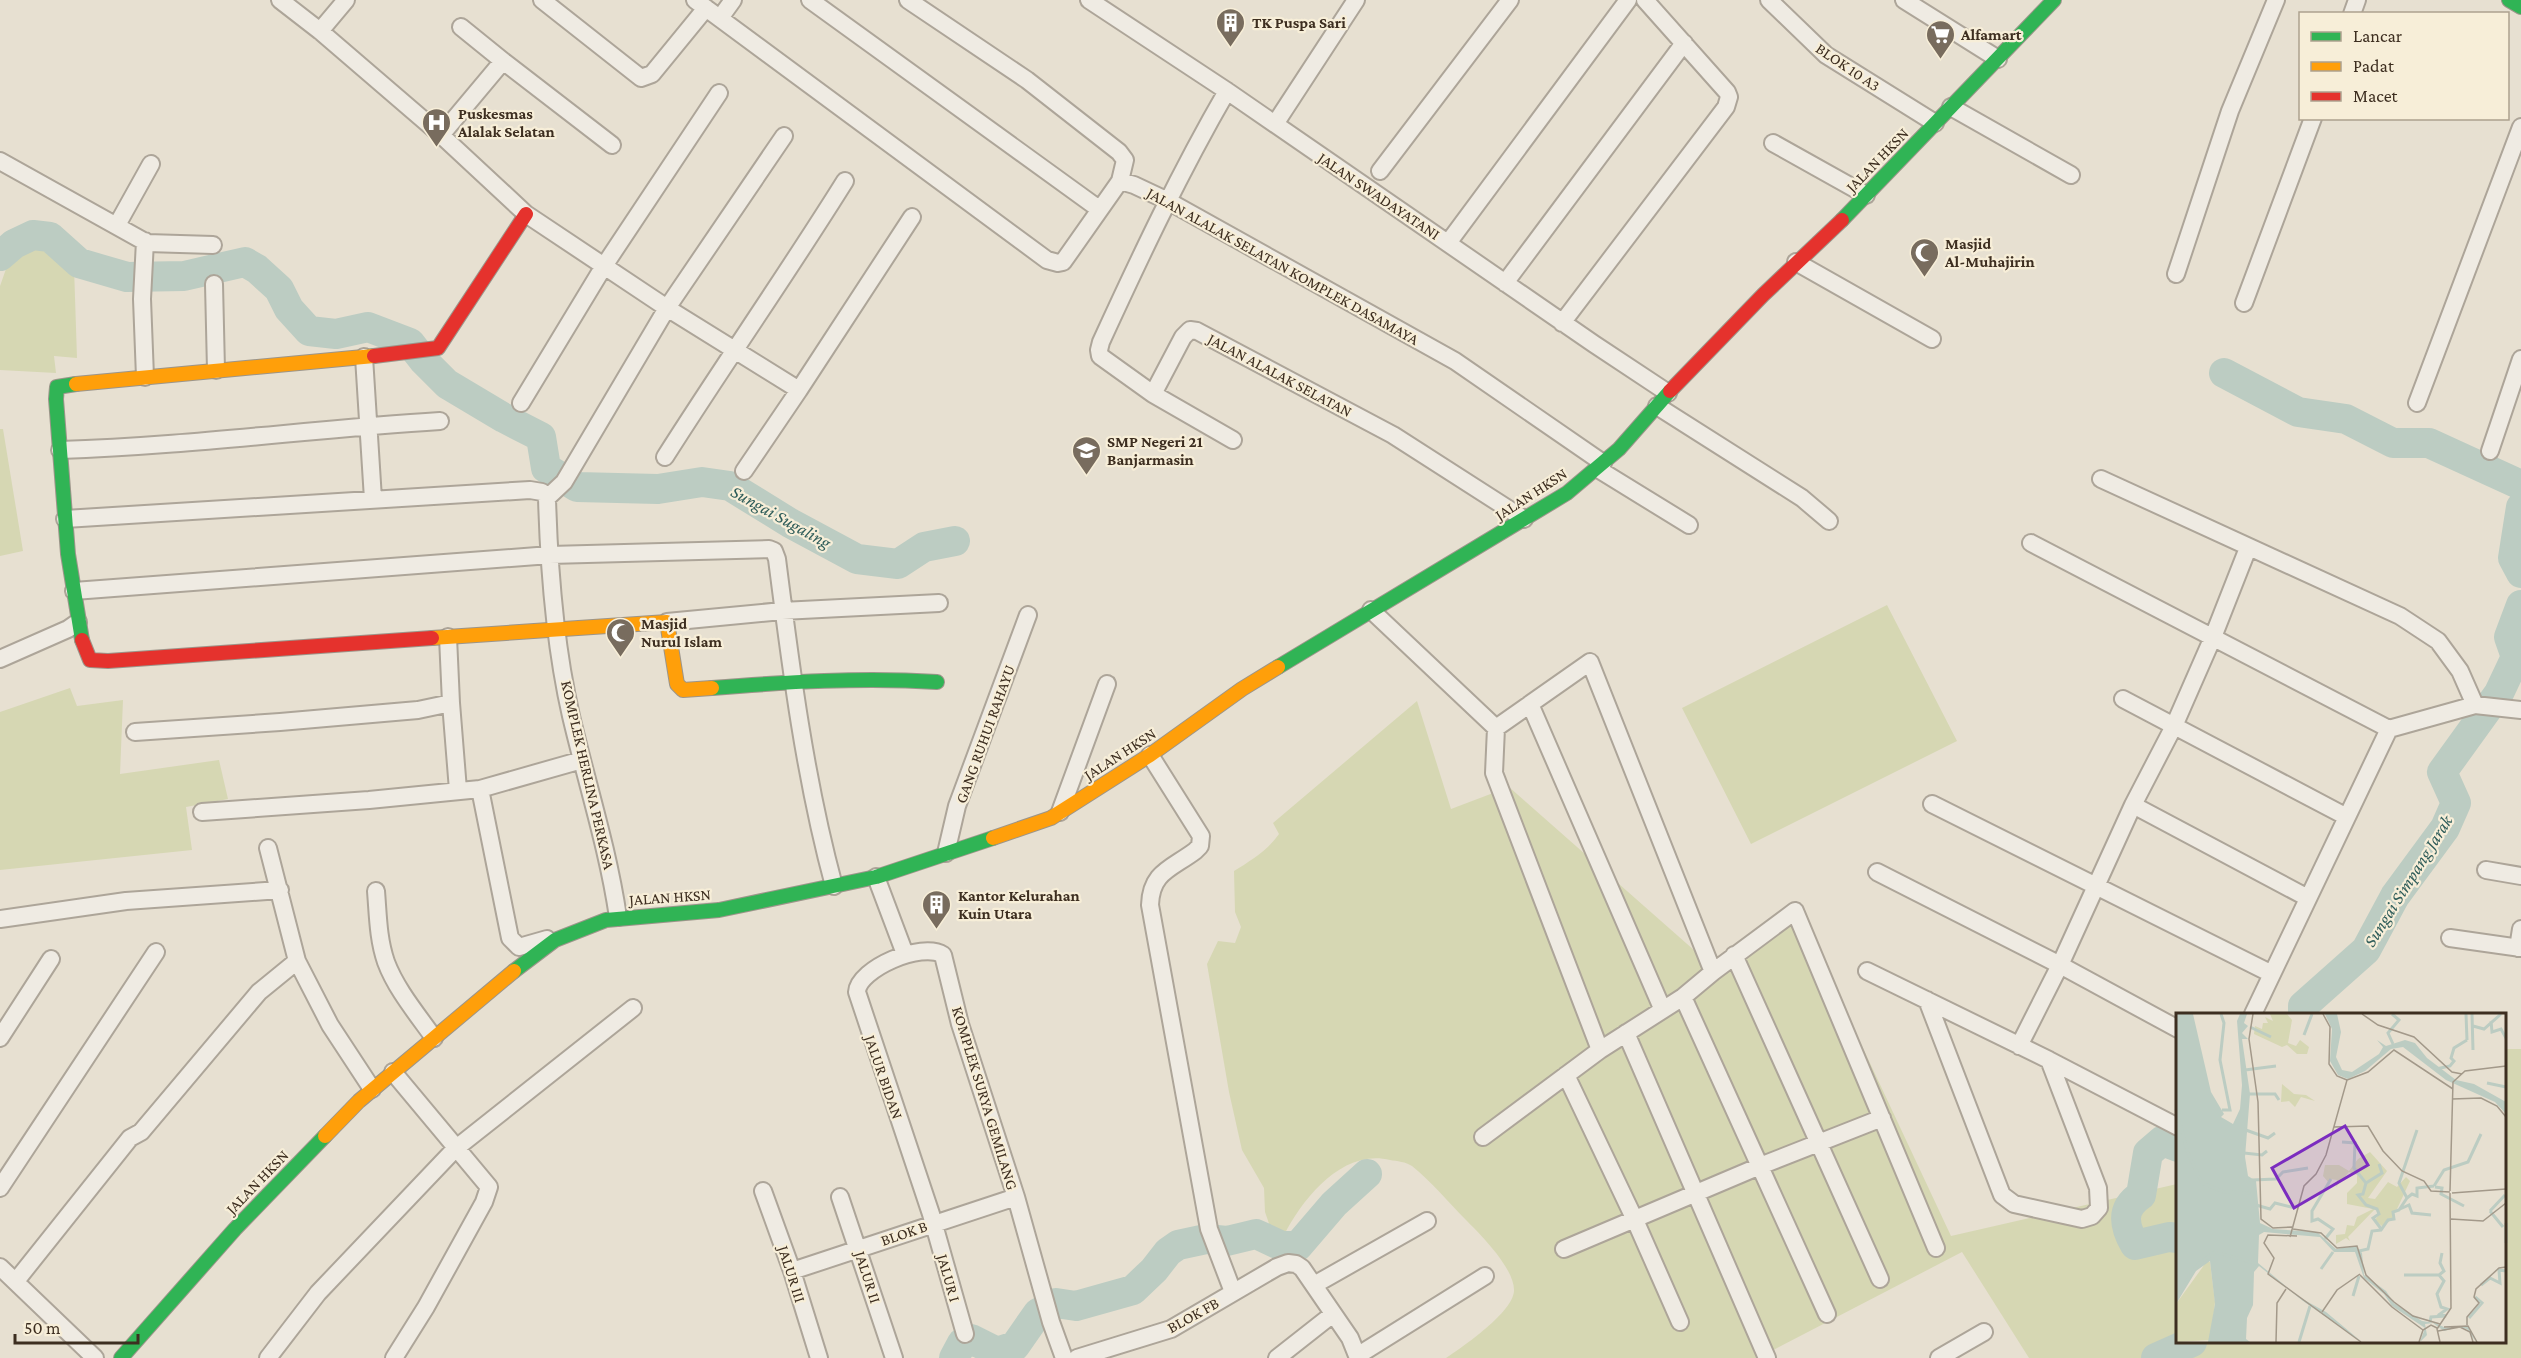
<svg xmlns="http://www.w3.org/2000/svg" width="2521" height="1358" font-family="'Crimson Pro',serif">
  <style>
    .green { fill: #d6d7b3 }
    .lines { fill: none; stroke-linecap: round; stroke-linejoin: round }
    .river { stroke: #bcccc2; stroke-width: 30 }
    .street-casing { stroke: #ada599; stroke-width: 20 }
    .fast-casing { stroke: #9c958a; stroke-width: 16 }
    .slow-casing { stroke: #9c958a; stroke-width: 16 }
    .jam-casing { stroke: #9c958a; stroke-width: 16 }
    .street { stroke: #efebe3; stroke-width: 16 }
    .fast { stroke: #30b455; stroke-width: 14 }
    .slow { stroke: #ff9f0a; stroke-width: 14 }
    .jam { stroke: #e5322d; stroke-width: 14 }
    .labels { text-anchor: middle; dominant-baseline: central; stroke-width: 4.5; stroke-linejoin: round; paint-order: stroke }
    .poi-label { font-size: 16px; font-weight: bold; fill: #3d2e20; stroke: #f7eed8; text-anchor: start }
    .street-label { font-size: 16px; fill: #3d2e20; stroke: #f7eed8 }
    .water-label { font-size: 18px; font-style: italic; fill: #2f5d5a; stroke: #f7eed8 }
    .inset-river { fill: none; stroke: #bcccc2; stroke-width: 3 }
    .inset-road { fill: none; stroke: #a3998a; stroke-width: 1.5 }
    .view { fill: #7b2cbf; fill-opacity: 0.15; stroke: #7b2cbf; stroke-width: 3 }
    .inset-edge { fill: none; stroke: #3d2e20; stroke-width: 3 }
  </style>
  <rect width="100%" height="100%" fill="#e7e0d1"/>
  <!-- green -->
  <path class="green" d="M48,243L74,267L77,358L54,356L56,373L0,370V286L6,269L29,247Z
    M0,429H3L23,551L0,556Z
    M1887,605L1957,741L1751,844L1682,708Z
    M70,688L77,706L123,700L120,774L219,760L228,799L186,807L192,850L0,870V712Z
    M1417,701L1451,809L1509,787L1720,973L1802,918L1951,1236L2177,1184L2178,1342H2504L2505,1049H2521V1358H2029L1962,1252L1758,1358H1446C1463,1347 1513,1312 1514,1291C1515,1269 1481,1235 1466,1220C1449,1203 1431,1181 1412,1166C1406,1162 1397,1161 1390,1160C1343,1148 1303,1198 1284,1235H1273L1265,1212L1264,1188L1242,1150L1229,1092L1207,964L1218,941L1235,943L1241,927L1235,912L1234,871C1250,861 1268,850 1279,834L1273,823Z"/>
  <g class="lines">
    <!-- river -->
    <path class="river" d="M0,256L14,244L33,235L50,237L79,263L127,277L184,276L245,262L257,269L279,289L289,309L309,331L336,334L368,327L410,343L424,361L447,384L504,418L541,437L546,468L577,487L658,489L702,482L730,486L790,523L857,559L898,564L924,547L955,541
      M2224,373L2298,412L2346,419L2393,443H2429L2521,485
      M2521,507L2513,558L2521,573
      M2303,1014V1006L2366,950L2395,896L2445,828L2456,803L2442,772L2499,693L2516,657L2509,637L2521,605
      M2178,1147L2162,1141L2148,1153L2141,1195C2120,1209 2124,1226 2135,1245L2169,1237L2178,1238
      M954,1358L962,1343L971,1339L997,1352L1015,1346L1038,1313L1056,1303L1076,1306L1133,1290L1154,1270L1168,1252L1178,1245L1206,1239L1227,1241L1256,1234L1282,1246H1298L1334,1204L1367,1174
      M2156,1358L2192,1342"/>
    <defs>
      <path id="street" d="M280,0L320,31L441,135L526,214L667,308L564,482L547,498
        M542,0L641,78L652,74L706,8
        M695,0L1047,260L1058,263L1063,262L1120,181L1125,160L1119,152L1027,80L908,0
        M810,0L1099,209
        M1089,0L1227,91L1594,344L1668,393
        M1769,0L1826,55L1935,123
        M1904,0L1998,59
        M2352,14L2357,0
        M720,18L733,0
        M320,31L346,0
        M503,61L612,145
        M1227,91C1180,172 1140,257 1101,342L1099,350L1100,356L1153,394L1183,337L1190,330L1197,331L1393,435L1524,519
        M1951,107L2071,175
        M1275,124L1356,0
        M441,135L503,61L461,27
        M784,136L667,308L799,390L912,217
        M1773,143L1866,195
        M0,161L147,243L213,245
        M1380,171L1510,0
        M1120,181L1134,185L1168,201L1455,361L1603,463
        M117,225L151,164
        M145,241L142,299L145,377
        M1448,243L1628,0
        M1796,262L1932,339
        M2176,274L2230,111L2276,0
        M1505,283L1684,43
        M214,284L216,370
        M2244,303L2313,118
        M1562,323L1726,107L1729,97L1727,92L1645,0
        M364,357L373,499
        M1153,394L1233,440
        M521,403L604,266L719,93
        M2417,403L2521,127
        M1657,406L1802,498L1829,521
        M60,450C187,446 313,429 440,421
        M2490,451L2521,359
        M665,457C724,364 787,274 845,181
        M1598,469L1689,525
        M744,471L799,390
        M2101,479L2400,616L2438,641L2460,671L2475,705
        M65,519L530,490L542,492L547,498C549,570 555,646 571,716C587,784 608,849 618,917
        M2031,543L2389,729
        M74,591L550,555L769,549L774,551L777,559C791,669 805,779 834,886
        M1371,610L1496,728L1590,662L1713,972
        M667,622L782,611L939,603
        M448,637L451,703
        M0,659L68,629L78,622
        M2123,699L2347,817
        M1530,704L1662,1008
        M1496,728L1494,773L1600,1050
        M135,732L280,722L418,710L451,703L458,790
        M1150,755L1201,836L1200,846L1195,851C1171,869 1151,872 1150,905L1209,1229L1233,1292
        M480,789L510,938L519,947L547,939
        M1932,804L2272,974
        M2133,805L2308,898
        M202,812L369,800L480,789L582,760
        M1060,812L1107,684
        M268,848L297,961L330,1025L372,1089
        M946,853L957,806L1028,615
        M2486,870L2521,876
        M1877,872L2060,965L2178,1029
        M876,877L905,954
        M376,891C378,915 378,939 386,962C396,989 417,1014 434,1038
        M0,919L126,901L280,890
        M2450,938L2521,948
        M2518,948L2521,929
        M1734,955L1880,1279
        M1867,971L2049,1060L2178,1127
        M1683,997L1827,1314
        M1927,1000L2002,1195L2014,1204L2082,1219L2092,1216L2099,1208L2098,1188L2049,1060
        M2253,1014L2389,729L2475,705L2521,710
        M1626,1033L1767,1358
        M0,1038L51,959
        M2019,1046L2060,965L2133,805L2174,726L2213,637L2248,548
        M393,1072L489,1187L484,1202L426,1307L394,1358
        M1566,1075L1635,1220L1680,1322
        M1483,1137L1600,1050L1683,997L1713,972L1795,911L1936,1248
        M0,1188L156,952
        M763,1191L792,1271L819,1358
        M840,1197L894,1358
        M1564,1249L1760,1166L1882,1118
        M0,1267L95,1358
        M792,1271L1016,1197
        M16,1281L130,1138L141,1132L259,992L297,961
        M1314,1285L1427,1221
        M965,1334L931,1214L857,992C858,969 922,941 943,955L960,1024L1016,1197L1051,1322L1064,1358
        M1357,1356L1485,1276
        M268,1358L318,1293L455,1149L633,1008
        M1077,1358L1171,1329L1277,1267L1288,1263L1296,1264L1302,1268L1350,1338L1358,1358
        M1277,1358L1333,1314
        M1939,1358L1984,1332"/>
      <path id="fast" d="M2509,0L2521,7
        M1842,220L2054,0
        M76,384L57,387L56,399L68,554L82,640
        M1278,667L1567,493L1619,449L1670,391
        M712,688C787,682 862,677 937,682
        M514,971L555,940L606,920L719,910L876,877L993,838
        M121,1358L235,1229L325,1136"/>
      <path id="slow" d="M76,384L374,356
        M432,638L667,622L677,684L683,690L712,688
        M993,838L1051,818L1150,755L1242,689L1278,667
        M325,1136L359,1101L514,971"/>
      <path id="jam" d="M374,356L438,348L526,214
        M1670,391L1763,295L1842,220
        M82,640L90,660L108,661L432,638"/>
    </defs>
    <!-- street casing -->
    <use href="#street" class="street-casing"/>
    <!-- fast casing -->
    <use href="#fast" class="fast-casing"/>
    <!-- slow casing -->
    <use href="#slow" class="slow-casing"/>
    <!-- jam casing -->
    <use href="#jam" class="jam-casing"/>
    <!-- street -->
    <use href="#street" class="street"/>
    <!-- fast -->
    <use href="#fast" class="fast"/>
    <!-- slow -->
    <use href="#slow" class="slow"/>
    <!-- jam -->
    <use href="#jam" class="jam"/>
  </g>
  <!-- icons -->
  <defs>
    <symbol id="building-pin" viewBox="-11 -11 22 30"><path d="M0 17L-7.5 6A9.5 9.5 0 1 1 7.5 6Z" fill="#786c5e" stroke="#f7eed8"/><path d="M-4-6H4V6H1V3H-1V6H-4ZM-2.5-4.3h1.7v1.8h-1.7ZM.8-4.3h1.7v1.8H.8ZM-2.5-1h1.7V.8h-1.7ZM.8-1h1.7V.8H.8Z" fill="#fff"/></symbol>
    <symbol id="supermarket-pin" viewBox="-11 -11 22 30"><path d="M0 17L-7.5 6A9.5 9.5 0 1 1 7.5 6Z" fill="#786c5e" stroke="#f7eed8"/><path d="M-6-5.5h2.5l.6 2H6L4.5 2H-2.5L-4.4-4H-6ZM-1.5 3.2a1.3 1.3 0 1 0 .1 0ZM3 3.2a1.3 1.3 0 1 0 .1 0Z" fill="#fff"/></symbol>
    <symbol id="hospital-pin" viewBox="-11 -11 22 30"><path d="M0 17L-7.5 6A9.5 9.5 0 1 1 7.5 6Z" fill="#786c5e" stroke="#f7eed8"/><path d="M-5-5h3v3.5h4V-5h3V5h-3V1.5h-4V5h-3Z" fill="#fff"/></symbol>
    <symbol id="mosque-pin" viewBox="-11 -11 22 30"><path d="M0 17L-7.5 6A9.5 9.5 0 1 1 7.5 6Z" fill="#786c5e" stroke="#f7eed8"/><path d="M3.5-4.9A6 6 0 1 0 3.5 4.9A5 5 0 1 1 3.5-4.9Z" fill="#fff"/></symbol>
    <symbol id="school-pin" viewBox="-11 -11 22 30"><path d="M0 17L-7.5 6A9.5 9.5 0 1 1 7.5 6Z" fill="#786c5e" stroke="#f7eed8"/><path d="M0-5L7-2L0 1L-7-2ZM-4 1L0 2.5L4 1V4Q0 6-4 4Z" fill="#fff"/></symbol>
  </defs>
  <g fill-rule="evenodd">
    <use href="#building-pin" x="1214" y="6" width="33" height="45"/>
    <use href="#supermarket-pin" x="1924" y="18" width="33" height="45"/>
    <use href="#hospital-pin" x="420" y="106" width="33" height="45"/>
    <use href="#mosque-pin" x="1908" y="236" width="33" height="45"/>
    <use href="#school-pin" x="1070" y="434" width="33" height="45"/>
    <use href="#mosque-pin" x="604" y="616" width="33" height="45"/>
    <use href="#building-pin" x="920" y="888" width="33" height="45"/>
  </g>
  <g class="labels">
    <!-- poi labels -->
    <g class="poi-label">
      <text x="1252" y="22">TK Puspa Sari</text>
      <text x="1961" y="34">Alfamart</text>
      <text x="458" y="113">Puskesmas<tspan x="458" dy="18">Alalak Selatan</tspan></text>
      <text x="1945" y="243">Masjid<tspan x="1945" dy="18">Al-Muhajirin</tspan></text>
      <text x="1107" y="441">SMP Negeri 21<tspan x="1107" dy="18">Banjarmasin</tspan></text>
      <text x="641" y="623">Masjid<tspan x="641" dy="18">Nurul Islam</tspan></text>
      <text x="958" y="895">Kantor Kelurahan<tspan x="958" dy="18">Kuin Utara</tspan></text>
    </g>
    <!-- street labels -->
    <g class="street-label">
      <text transform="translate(1848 67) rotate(34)">BLOK 10 A3</text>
      <text transform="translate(1877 160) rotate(-46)">JALAN HKSN</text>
      <text transform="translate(1379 196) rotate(34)">JALAN SWADAYATANI</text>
      <text transform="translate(1283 266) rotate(29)">JALAN ALALAK SELATAN KOMPLEK DASAMAYA</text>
      <text transform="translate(1280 375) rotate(28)">JALAN ALALAK SELATAN</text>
      <text transform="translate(1531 494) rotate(-33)">JALAN HKSN</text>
      <text transform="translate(985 734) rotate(-70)">GANG RUHUI RAHAYU</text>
      <text transform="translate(1120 754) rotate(-33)">JALAN HKSN</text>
      <text transform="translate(588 775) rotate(77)">KOMPLEK HERLINA PERKASA</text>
      <text transform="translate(670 897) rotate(-4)">JALAN HKSN</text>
      <text transform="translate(884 1077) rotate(71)">JALUR BIDAN</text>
      <text transform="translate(985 1098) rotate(73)">KOMPLEK SURYA GEMILANG</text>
      <text transform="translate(257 1182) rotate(-46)">JALAN HKSN</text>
      <text transform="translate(904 1233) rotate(-19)">BLOK B</text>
      <text transform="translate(792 1274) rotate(72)">JALUR III</text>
      <text transform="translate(868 1277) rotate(72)">JALUR II</text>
      <text transform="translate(949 1278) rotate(74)">JALUR I</text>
      <text transform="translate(1193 1315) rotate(-29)">BLOK FB</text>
    </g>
    <!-- water labels -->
    <g class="water-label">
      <text transform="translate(781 517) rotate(29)">Sungai Sugaling</text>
      <text transform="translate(2408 881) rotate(-58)">Sungai Simpang Jarak</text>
    </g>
  </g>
  <!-- overview -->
  <g transform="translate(2176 1013)">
    <rect width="330" height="330" fill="#e7e0d1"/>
    <path d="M94,1H111L116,7L112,30L120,33L124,27L133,34L131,41H121L111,32L106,34L78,21L79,13L86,16L87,10H92L89,4L97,8ZM106,71L118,81L130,82L139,88L125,84L119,94L113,88L105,89ZM194,139L211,158L192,185L199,186L212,169L221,174L230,164L234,168L221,196L216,199L217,205L207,214L199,207L204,200L200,195L172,224L174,228L170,225L160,231V222L169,221L171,212L178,213L181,204L197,196L171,191V180L181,170V162L173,159L160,174L161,167L155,166L153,170L147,163L149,152H163L173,158L182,146ZM31,248L34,249L39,289L35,327L0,329V291Z" fill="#d6d7b3"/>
    <path d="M0,1H17L35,79L48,101L45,104L57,111L64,96L66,72L61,8L64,1H71L68,10L72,13L66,20L72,26H66L74,81L69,144L72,163L80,168L84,210L97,216L141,219L160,236L180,233L186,240L188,262L210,278L218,290L246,308L259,310L270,315L292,313L300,329L291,316L283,314L268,318L257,310L249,311L251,322L244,329L249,315L216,293L208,281L188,265L179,239H158L144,224L88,219L83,222L82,250L123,284L150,299L186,329L127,288L83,253L78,259L77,292L71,305L70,326L74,329H32L39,291L34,248L20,258L0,291ZM149,1H161L165,19L160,44L166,57L176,59L203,41L207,34L201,27L210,33L229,27L239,30L251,45L280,67L298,71L330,89V101L319,89L270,67L227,34L215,36L189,58L172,66L162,62L154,48L156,16Z" fill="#bcccc2"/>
    <path class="inset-river" d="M45,1L48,10L44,47L54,97H46M216,1L223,7L212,20L217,31M290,1L291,27M296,1L297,37M315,8L316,19L325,16L330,25M297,13L308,16L325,1M74,14L95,24M128,22L136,1M260,56L274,53L278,48L275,45L278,35L291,27M69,57L100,53M311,70L330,74M70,81H99L103,87M0,96L12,141L26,170L48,179L74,180M67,116L92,125L99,120M166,129L179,130L178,155L190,170L187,181L182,182L190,192L201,196L203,201L197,205L206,217M68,140L86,142L91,138M76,167L100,166L107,159L132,155M190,170L206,160L203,151M258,173L268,157L292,149L305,121M259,174L266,175L265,181L288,193M231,185L223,170L241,117M231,185L236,181L241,183V175L258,173M80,192L94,196L99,190L119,195M224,196L233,192L236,200L255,202M314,198L329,182M314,198L327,214M330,210V230M149,226L157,216L142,206L136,208V198L155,166M183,238L192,236L196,218L205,217L212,207L218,206L217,199L223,197L231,185M145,256L157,239M228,262H263M9,271L22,251L39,239L81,251M305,272L314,265L324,270L323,257L330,258M177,283L183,263M293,305L306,290L299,284M254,309L255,304L270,303L264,301L271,296L265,294L261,281L268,268L263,262L268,258L264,250L266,240M123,329L134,293"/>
    <path class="inset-road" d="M77,1L73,26L82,89L85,206L97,215L116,214M147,1L154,14L153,51L161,63L171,67M186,1L202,12L238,24L276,59L286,61M276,86L305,85L321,93L330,104M158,114L192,113L207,138L226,158L248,168L255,178L274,179M274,178L277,69L289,58L330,53M276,180L330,176M275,206L307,208L330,190M117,216L145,220L161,235L181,233L190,262L218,289L237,303L264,311M121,223L92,222L88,230L98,245L92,261L185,329M114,224L128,173L140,161L150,142L171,67L192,59L218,37L277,76M184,262L216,294L247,317M146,299L161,277L184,261M291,312V304L303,290L298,284L300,276L323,255L330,254M268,314L292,313L301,329M262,318L284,314L294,319L297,329M100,329L101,290L110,276M243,329L247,317L255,312L261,315M264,329L261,316L275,295L274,180"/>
    <path class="view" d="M169,113L192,152L118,195L96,155Z"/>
    <rect width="330" height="330" class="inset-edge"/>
  </g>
  <!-- legend -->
  <rect x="2299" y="12" width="210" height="108" fill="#f7eed8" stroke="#ada18e" stroke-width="1.5"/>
  <rect x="2311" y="32" width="30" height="9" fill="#30b455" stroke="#ada18e" stroke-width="1.5"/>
  <text x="2353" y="42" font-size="18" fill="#3d2e20">Lancar</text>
  <rect x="2311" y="62" width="30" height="9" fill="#ff9f0a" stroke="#ada18e" stroke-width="1.5"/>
  <text x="2353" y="72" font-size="18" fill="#3d2e20">Padat</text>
  <rect x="2311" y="92" width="30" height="9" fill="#e5322d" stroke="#ada18e" stroke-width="1.5"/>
  <text x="2353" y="102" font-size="18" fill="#3d2e20">Macet</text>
  <!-- scale -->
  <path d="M15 1334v9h123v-9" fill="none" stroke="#3d2e20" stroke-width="3"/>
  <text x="24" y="1334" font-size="18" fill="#3d2e20" stroke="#f7eed8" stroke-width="4.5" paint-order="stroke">50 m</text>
</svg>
